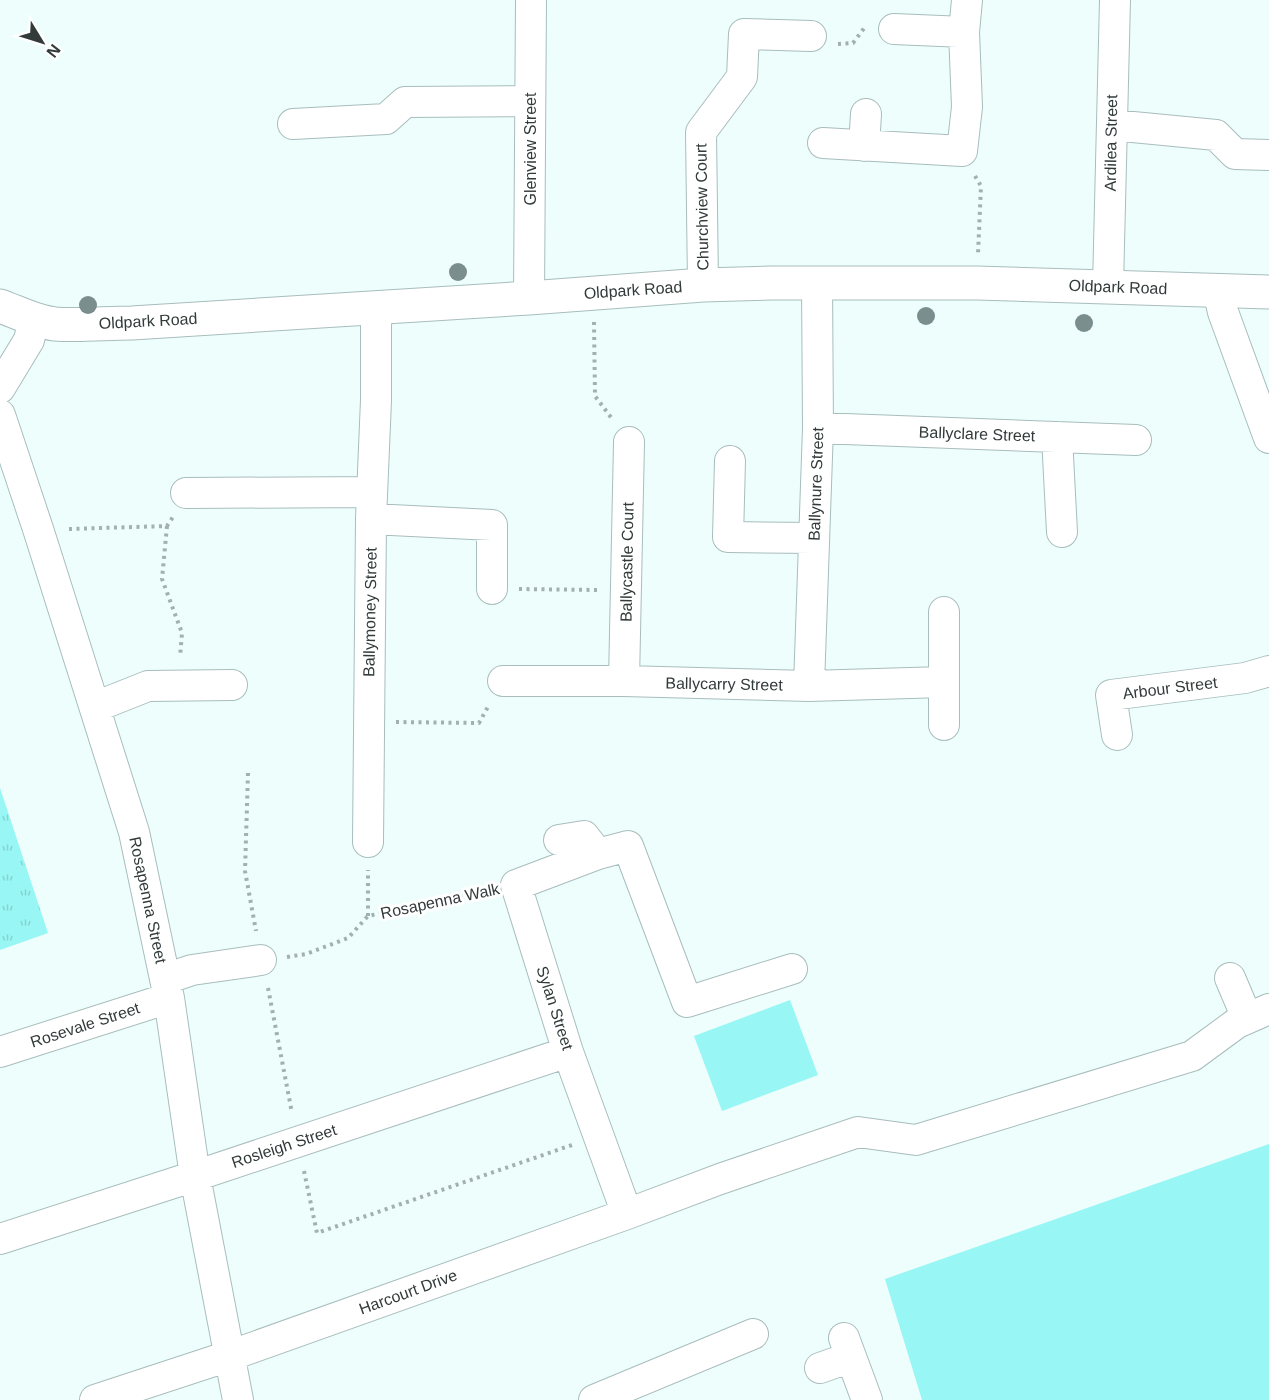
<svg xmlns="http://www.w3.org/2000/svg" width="1269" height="1400" font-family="Helvetica,sans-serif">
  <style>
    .grass { fill: url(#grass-tufts) }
    .garden { fill: #98f6f4 }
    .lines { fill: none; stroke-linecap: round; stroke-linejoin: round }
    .minor-casing { stroke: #a8bdbc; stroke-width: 32 }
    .major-casing { stroke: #a8bdbc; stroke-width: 35 }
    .path { stroke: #a2b0af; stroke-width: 4; stroke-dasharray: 3 4.5; stroke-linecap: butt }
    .minor { stroke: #fff; stroke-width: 30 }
    .major { stroke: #fff; stroke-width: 33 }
    .tree { fill: #7a8e8d }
    .labels { text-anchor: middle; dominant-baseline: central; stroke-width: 6; stroke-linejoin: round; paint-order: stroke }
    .street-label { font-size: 16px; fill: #323b3a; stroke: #fff }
  </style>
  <defs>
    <pattern id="grass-tufts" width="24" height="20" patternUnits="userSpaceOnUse" patternTransform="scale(1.5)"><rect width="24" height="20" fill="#98f6f4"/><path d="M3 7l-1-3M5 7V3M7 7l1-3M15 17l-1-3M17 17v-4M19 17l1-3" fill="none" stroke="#83d4d2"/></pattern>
  </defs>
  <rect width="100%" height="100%" fill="#edfefd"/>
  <!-- grass -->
  <path class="grass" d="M0,788L48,933L0,950Z"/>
  <!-- garden -->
  <path class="garden" d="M790,1000L818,1075L722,1111L694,1036Z
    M1269,1144V1400H922L885,1279Z"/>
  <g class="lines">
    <defs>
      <path id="minor" d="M894,29L964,32
        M293,124L386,119L405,102L530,101
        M1112,125L1216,135L1235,154L1269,155
        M823,143L962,151L967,107L964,32L967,0
        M864,146L866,114
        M703,285L701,132L742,77L744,34L811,36
        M1108,286L1115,0
        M1218,291L1223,312L1269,438
        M529,298L531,0
        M0,388L29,340L34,319
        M0,415L39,532L134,832L169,998L195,1176L238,1400
        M818,428L1136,440
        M1057,437L1062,532
        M730,461L728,537L814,538
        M186,493L371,492
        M371,519L492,525V589
        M944,612V725
        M503,681H624L809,686L944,682
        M624,681L629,442
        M809,686L818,428L817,282
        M95,707L148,686L232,685
        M1117,735L1111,695L1245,678L1269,671
        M559,840L584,836L598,854L628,846L687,1002L792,969
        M368,842L371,519L376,400V326L377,308
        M598,854L516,885L568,1052L627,1214
        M1230,978L1247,1018
        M165,979L192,970L261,960
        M0,1052L169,998
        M0,1239L195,1176L568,1052
        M844,1338L867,1400
        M820,1368L851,1357
        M95,1400L229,1356L627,1214L720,1179L858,1132L916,1140L1192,1056L1237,1023L1269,1009
        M594,1400L753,1334"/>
      <path id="major" d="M0,306C17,312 36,322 55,324C80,326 106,323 132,323L529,298L703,285L771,283H977L1269,292"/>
    </defs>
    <!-- minor casing -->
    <use href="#minor" class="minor-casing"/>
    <!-- major casing -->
    <use href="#major" class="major-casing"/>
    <!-- path -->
    <path class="path" d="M838,44L853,43L865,27
      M975,176L981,186L978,254
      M594,322L595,396L613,420
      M167,526L162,579L182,633L180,657
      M69,529L167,526L173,517
      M519,589L599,590
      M396,722L479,723L489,705
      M248,773L245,871L256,931
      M368,916V870
      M287,957L306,954L348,938L368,916L488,891
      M268,988L292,1113
      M304,1171L317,1233L572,1145"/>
    <!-- minor -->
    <use href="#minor" class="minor"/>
    <!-- major -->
    <use href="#major" class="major"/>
  </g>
  <!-- trees -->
  <g class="tree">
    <circle cx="458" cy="272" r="9"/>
    <circle cx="88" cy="305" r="9"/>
    <circle cx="926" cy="316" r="9"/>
    <circle cx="1084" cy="323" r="9"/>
  </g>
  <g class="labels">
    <!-- street labels -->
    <g class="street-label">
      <text transform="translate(1111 143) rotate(-89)">Ardilea Street</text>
      <text transform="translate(530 149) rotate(-90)">Glenview Street</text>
      <text transform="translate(702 207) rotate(-91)">Churchview Court</text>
      <text transform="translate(1118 287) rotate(2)">Oldpark Road</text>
      <text transform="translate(633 290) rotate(-4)">Oldpark Road</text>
      <text transform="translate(148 321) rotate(-3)">Oldpark Road</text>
      <text transform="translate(977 434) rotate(2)">Ballyclare Street</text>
      <text transform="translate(816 484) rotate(-88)">Ballynure Street</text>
      <text transform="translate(627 562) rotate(-89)">Ballycastle Court</text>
      <text transform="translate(370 612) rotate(-89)">Ballymoney Street</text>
      <text transform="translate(724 684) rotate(1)">Ballycarry Street</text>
      <text transform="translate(1170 688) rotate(-7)">Arbour Street</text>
      <text transform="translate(148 900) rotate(78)">Rosapenna Street</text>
      <text transform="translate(440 901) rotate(-12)">Rosapenna Walk</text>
      <text transform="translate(555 1008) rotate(72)">Sylan Street</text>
      <text transform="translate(85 1025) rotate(-18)">Rosevale Street</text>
      <text transform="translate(284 1146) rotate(-18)">Rosleigh Street</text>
      <text transform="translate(408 1292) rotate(-20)">Harcourt Drive</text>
    </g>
  </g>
  <!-- north arrow -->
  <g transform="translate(42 42) rotate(128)" stroke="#ffffff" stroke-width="4.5" paint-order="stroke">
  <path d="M0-4.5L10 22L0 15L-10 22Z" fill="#323b3a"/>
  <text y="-9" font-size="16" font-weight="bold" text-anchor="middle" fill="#323b3a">N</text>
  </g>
</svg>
